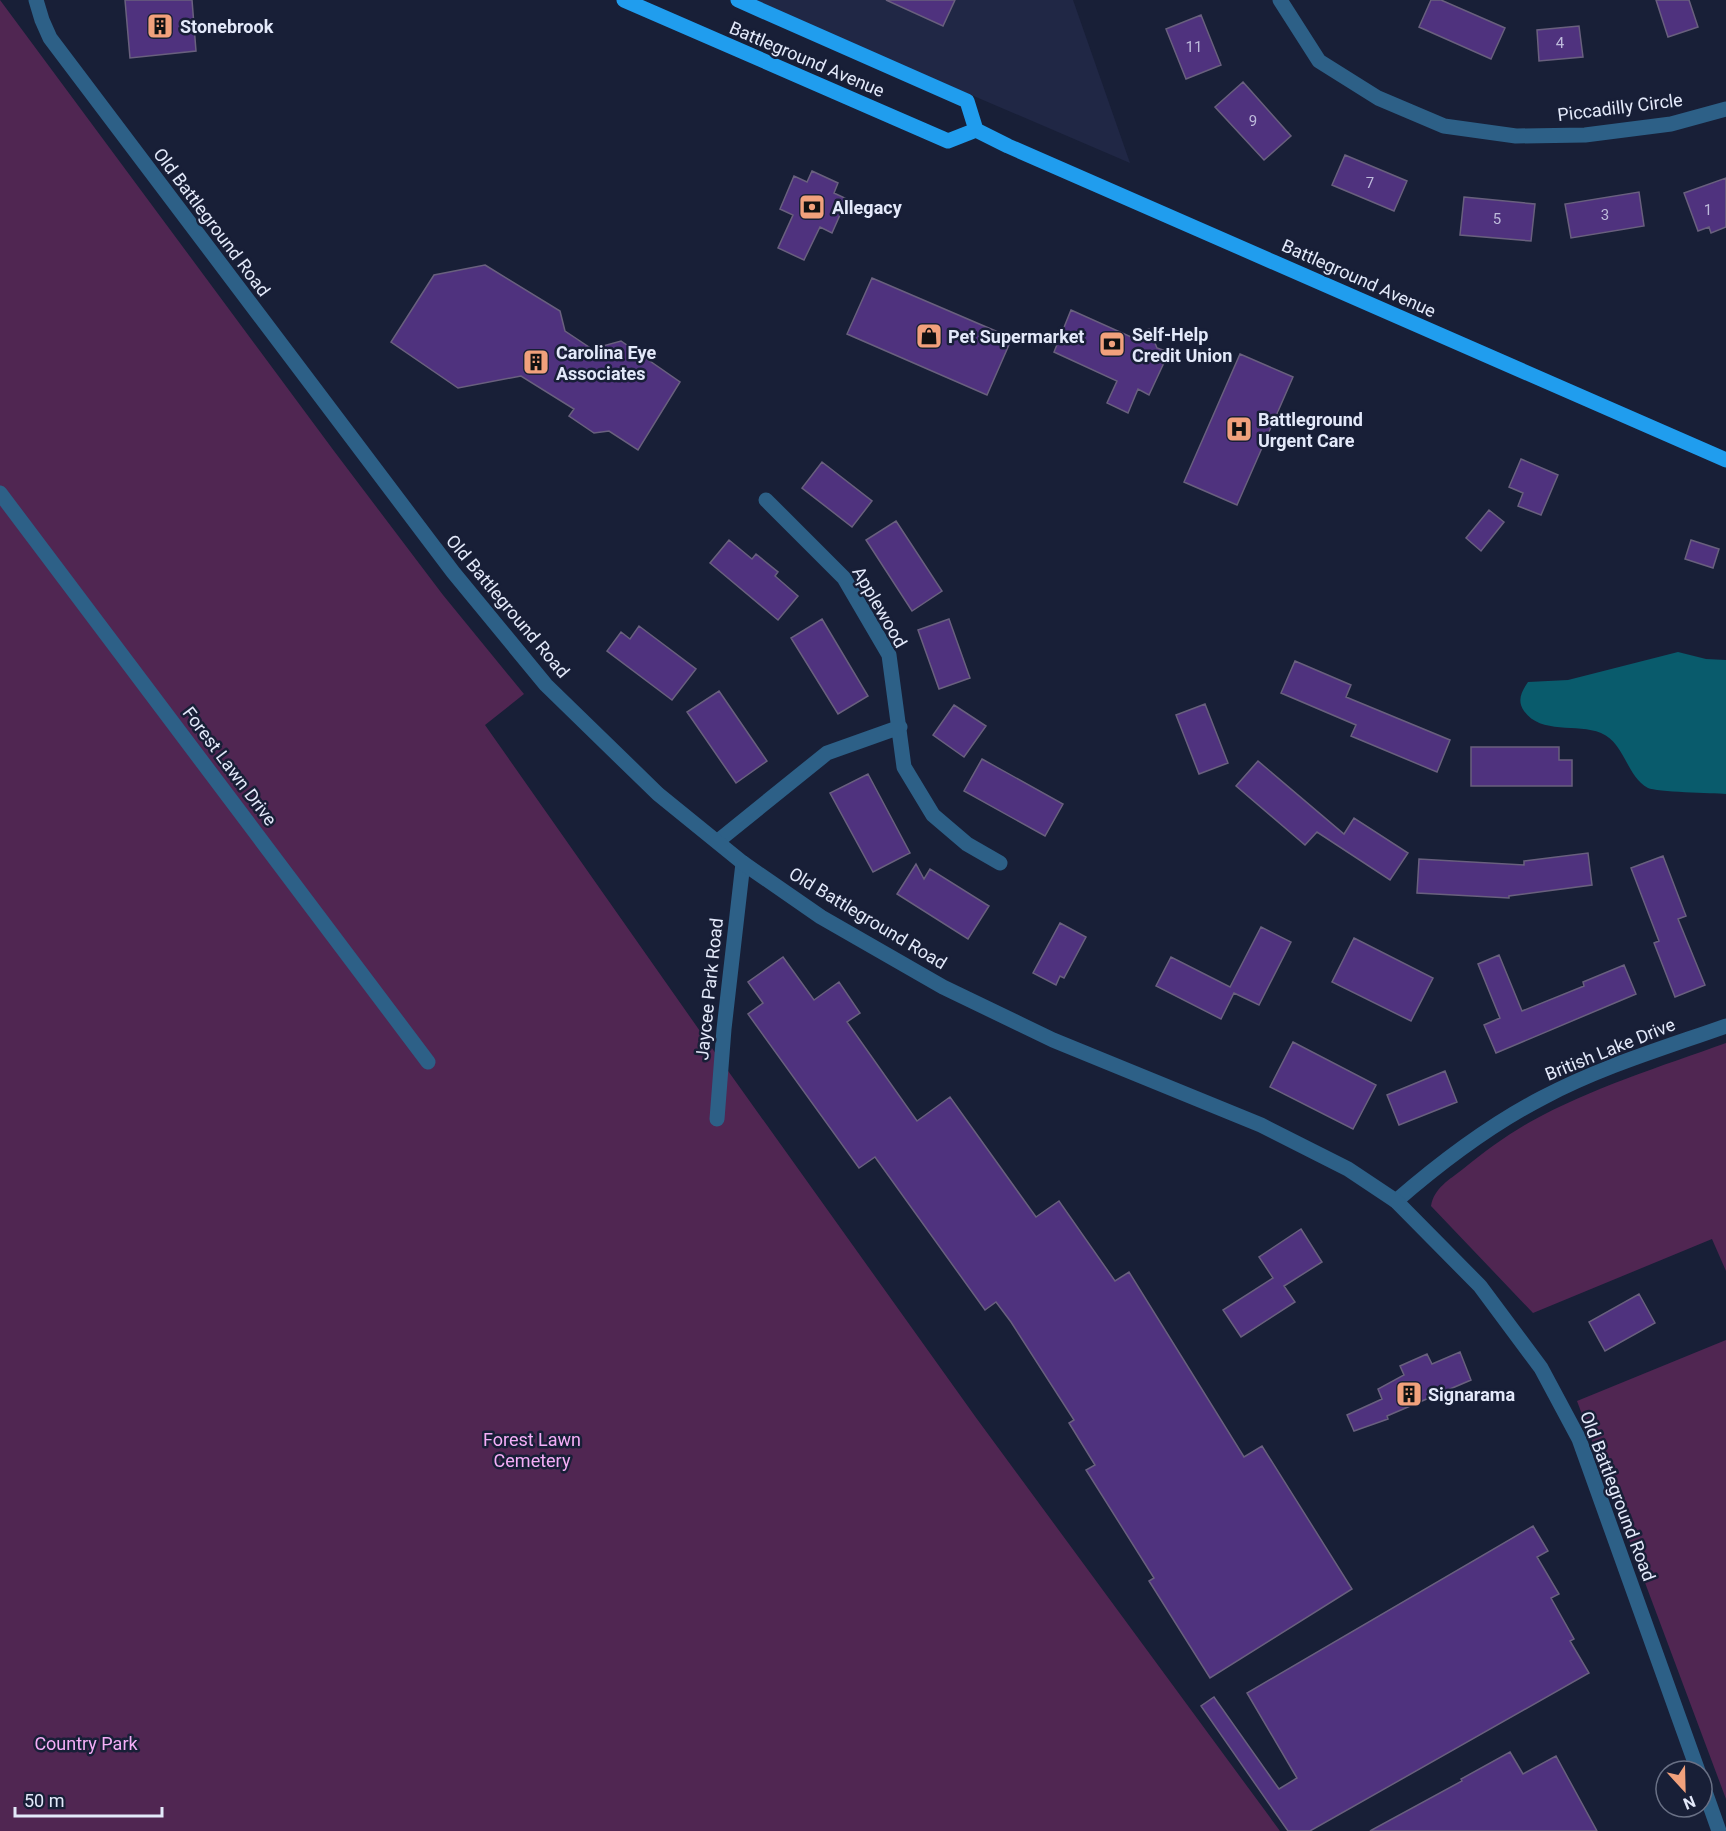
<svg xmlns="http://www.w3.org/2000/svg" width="1726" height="1831" font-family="Roboto,sans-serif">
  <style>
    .built { fill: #202745 }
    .green { fill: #502652 }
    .water { fill: #095b6c }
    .building { fill: #4f327e; stroke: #69607e; stroke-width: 1.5 }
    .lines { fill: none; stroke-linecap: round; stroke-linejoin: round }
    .minor { stroke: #2d6087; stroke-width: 15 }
    .tertiary { stroke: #2d6087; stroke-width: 15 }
    .primary { stroke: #209dee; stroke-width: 15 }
    .labels { text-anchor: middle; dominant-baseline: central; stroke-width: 5; stroke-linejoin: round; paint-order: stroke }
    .number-label { font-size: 15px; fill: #bebbdb }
    .poi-label { font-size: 18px; font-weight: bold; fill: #e3e9fa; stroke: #181f37; text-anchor: start }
    .street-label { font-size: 18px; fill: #e3e9fa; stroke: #181f37 }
    .park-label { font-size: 18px; fill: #f4aef7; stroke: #181f37 }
  </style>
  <rect width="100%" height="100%" fill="#181f37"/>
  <!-- built -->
  <path class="built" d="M750,0H1073L1130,163Z"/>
  <!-- green -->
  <path class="green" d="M0,0L334,451L443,595L524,694L485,725L721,1061L977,1419L1280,1831H0Z
    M1726,1043V1271L1712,1239L1533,1313L1431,1206C1434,1188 1449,1180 1463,1169C1484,1152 1507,1135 1530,1122C1589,1089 1662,1066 1726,1043Z
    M1726,1340V1799L1577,1401Z"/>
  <!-- water -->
  <path class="water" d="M1678,652L1706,659L1726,660V794C1713,793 1656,792 1648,788C1626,776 1625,743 1601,733C1577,723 1541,735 1524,711C1517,701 1521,692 1528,682L1568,680Z"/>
  <!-- building -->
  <path class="building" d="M125,0H192L196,51L130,58Z
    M886,0H955L943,26Z
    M1431,0H1441L1505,28L1491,59L1419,27Z
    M1656,0H1689L1698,27L1668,37Z
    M1201,15L1221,65L1186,79L1166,29Z
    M1579,26L1583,57L1539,61L1537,30Z
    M1243,82L1291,136L1264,160L1215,107Z
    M1345,155L1407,181L1394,211L1332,185Z
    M812,171L838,183L834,193L847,199L832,233L820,227L804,260L778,248L793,215L780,209L794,176L807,182Z
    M1726,178V227L1711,233L1709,227L1698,231L1684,193Z
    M1639,192L1644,226L1571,238L1565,204Z
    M1464,197L1535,204L1531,241L1460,235Z
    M485,265L560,311L565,331L592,349L621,341L680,382L638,450L609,431L594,433L569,416L574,409L521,376L458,388L391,342L434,275Z
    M872,278L1012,338L987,395L847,334Z
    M1071,310L1131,337L1149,329L1157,348L1169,352L1149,395L1138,389L1128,413L1107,403L1117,381L1054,352Z
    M1240,354L1293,377L1237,505L1184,482Z
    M1521,459L1558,475L1541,515L1518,506L1523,493L1509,487Z
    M822,462L872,501L852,527L802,488Z
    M1489,510L1504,522L1481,551L1466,538Z
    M896,521L942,591L912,611L866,540Z
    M729,540L752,559L756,554L778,572L775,576L798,596L778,620L710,563Z
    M1691,540L1719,549L1713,568L1685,559Z
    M822,619L868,696L838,714L791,638Z
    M949,619L970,678L939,689L918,630Z
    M639,626L696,669L672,700L607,651L621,632L630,639Z
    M1295,661L1351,685L1346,697L1450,740L1437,772L1351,736L1356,725L1281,693Z
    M719,691L767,761L736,783L687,712Z
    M1205,704L1228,763L1199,774L1176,715Z
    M954,705L986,726L964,757L933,735Z
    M1471,747H1559V760H1572V786H1471Z
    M982,759L1063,804L1045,836L964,791Z
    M1258,761L1344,834L1354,818L1408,853L1390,880L1317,832L1305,845L1236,786Z
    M868,774L910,853L873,872L830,793Z
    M1588,853L1592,885L1509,896V898L1417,893L1419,859L1524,865V861Z
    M1663,856L1686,916L1678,919L1705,985L1675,997L1654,943L1659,941L1631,868Z
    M916,864L924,879L930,869L989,906L968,939L897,894Z
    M1060,923L1086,937L1064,978L1060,976L1056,985L1033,973Z
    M1261,927L1291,942L1259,1005L1234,993L1221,1019L1156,986L1171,957L1230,987Z
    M1354,938L1433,978L1411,1021L1332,982Z
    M1499,955L1522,1011L1584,986L1583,982L1624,965L1636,994L1496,1053L1484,1025L1500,1018L1478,964Z
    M783,957L814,1000L839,982L860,1013L847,1022L917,1121L950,1097L1036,1217L1059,1201L1115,1281L1129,1272L1244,1457L1262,1446L1352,1589L1210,1678L1149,1581L1154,1578L1086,1470L1095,1465L1069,1423L1074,1420L1011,1322L996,1302L985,1310L875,1157L859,1168L748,1014L763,1003L748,982Z
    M1293,1042L1376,1085L1353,1129L1270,1087Z
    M1445,1071L1457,1102L1399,1125L1387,1095Z
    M1301,1229L1322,1262L1284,1286L1295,1302L1241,1337L1223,1310L1273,1278L1259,1257Z
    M1639,1294L1655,1323L1605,1351L1589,1322Z
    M1460,1352L1471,1380L1387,1416L1388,1419L1354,1431L1347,1415L1382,1399L1378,1389L1404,1375L1400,1366L1427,1354L1432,1364Z
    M1533,1526L1548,1551L1537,1557L1559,1594L1551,1598L1574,1639L1570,1641L1589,1673L1310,1831H1288L1201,1706L1214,1697L1279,1789L1297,1778L1247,1693Z
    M1510,1752L1523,1774L1556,1756L1597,1831H1370L1462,1781L1461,1779Z"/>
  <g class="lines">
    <!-- minor -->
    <path class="minor" d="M1280,0L1319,61L1378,98L1444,126L1516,136L1585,135L1671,124L1726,109
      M0,493L428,1062
      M766,500L844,578L889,655L904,767L933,815L967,844L1000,863
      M718,841L827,753L900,727
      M717,1119L724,1029L743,863
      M1396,1201C1441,1162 1488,1126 1542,1098C1600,1067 1664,1048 1726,1026"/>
    <!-- tertiary -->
    <path class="tertiary" d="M36,0L42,20L50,38L453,572L546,685L658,794L743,863L821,917L943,987L1053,1040L1261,1125L1348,1169L1396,1201L1480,1286L1541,1368L1579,1439L1698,1771
      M1702,1783L1719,1831"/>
    <!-- primary -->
    <path class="primary" d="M624,0L948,141L976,130
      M738,0L967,101L976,130L1008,146L1726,460"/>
  </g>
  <!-- icons -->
  <defs>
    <symbol id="building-square" viewBox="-11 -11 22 22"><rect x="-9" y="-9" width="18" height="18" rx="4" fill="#f1a17c" stroke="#181f37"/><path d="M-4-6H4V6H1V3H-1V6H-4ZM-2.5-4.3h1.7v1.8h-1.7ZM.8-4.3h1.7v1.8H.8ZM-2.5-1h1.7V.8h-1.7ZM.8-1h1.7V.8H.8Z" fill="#111"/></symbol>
    <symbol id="bank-square" viewBox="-11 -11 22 22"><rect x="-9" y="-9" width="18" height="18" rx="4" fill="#f1a17c" stroke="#181f37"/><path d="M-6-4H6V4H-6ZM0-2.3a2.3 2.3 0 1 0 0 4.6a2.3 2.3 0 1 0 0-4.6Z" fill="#111"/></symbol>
    <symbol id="shop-square" viewBox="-11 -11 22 22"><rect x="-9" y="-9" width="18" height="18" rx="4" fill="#f1a17c" stroke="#181f37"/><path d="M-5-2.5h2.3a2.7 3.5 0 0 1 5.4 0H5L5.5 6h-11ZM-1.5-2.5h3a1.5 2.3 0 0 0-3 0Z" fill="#111"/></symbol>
    <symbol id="hospital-square" viewBox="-11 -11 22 22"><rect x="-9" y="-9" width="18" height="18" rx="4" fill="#f1a17c" stroke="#181f37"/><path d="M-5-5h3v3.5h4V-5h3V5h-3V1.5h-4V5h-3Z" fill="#111"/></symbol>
  </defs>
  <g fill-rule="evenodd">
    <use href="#building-square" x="145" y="11" width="30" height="30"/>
    <use href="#bank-square" x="797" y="192" width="30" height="30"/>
    <use href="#shop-square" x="914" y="321" width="30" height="30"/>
    <use href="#bank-square" x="1097" y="329" width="30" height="30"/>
    <use href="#building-square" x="521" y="347" width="30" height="30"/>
    <use href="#hospital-square" x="1224" y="414" width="30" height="30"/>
    <use href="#building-square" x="1394" y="1379" width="30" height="30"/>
  </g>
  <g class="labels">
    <!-- number labels -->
    <g class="number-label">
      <text x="1560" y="43">4</text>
      <text x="1194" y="47">11</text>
      <text x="1253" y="121">9</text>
      <text x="1370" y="183">7</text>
      <text x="1708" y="210">1</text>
      <text x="1605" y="215">3</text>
      <text x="1497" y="219">5</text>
    </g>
    <!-- poi labels -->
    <g class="poi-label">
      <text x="180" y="26">Stonebrook</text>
      <text x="832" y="207">Allegacy</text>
      <text x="1132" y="334">Self-Help<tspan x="1132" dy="21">Credit Union</tspan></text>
      <text x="948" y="336">Pet Supermarket</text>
      <text x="556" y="352">Carolina Eye<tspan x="556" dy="21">Associates</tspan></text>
      <text x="1258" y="419">Battleground<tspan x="1258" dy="21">Urgent Care</tspan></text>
      <text x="1428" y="1394">Signarama</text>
    </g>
    <!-- street labels -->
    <g class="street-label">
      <text transform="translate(807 59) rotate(23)">Battleground Avenue</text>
      <text transform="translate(1620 107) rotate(-7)">Piccadilly Circle</text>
      <text transform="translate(212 222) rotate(53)">Old Battleground Road</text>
      <text transform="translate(1359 278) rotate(24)">Battleground Avenue</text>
      <text transform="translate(508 606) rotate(50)">Old Battleground Road</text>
      <text transform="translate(880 607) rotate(60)">Applewood</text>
      <text transform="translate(230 766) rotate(53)">Forest Lawn Drive</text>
      <text transform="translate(868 918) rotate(31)">Old Battleground Road</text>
      <text transform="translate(709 989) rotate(-84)">Jaycee Park Road</text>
      <text transform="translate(1610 1049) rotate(-22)">British Lake Drive</text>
      <text transform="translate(1618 1496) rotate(69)">Old Battleground Road</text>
    </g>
    <!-- park labels -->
    <g class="park-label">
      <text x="532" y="1439">Forest Lawn<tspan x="532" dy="21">Cemetery</tspan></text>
      <text x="86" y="1743">Country Park</text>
    </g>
  </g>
  <!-- north arrow -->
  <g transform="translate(1684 1789) rotate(158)"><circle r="28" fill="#181f37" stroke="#697085" stroke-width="1.5"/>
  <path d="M0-4.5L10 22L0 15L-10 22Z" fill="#f1a17c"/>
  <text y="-9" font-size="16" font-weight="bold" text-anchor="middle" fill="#e3e9fa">N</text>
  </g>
  <!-- scale -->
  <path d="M15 1807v9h147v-9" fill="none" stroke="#e3e9fa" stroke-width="3"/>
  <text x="24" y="1807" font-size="18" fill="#e3e9fa" stroke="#181f37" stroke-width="4.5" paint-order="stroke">50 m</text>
</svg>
